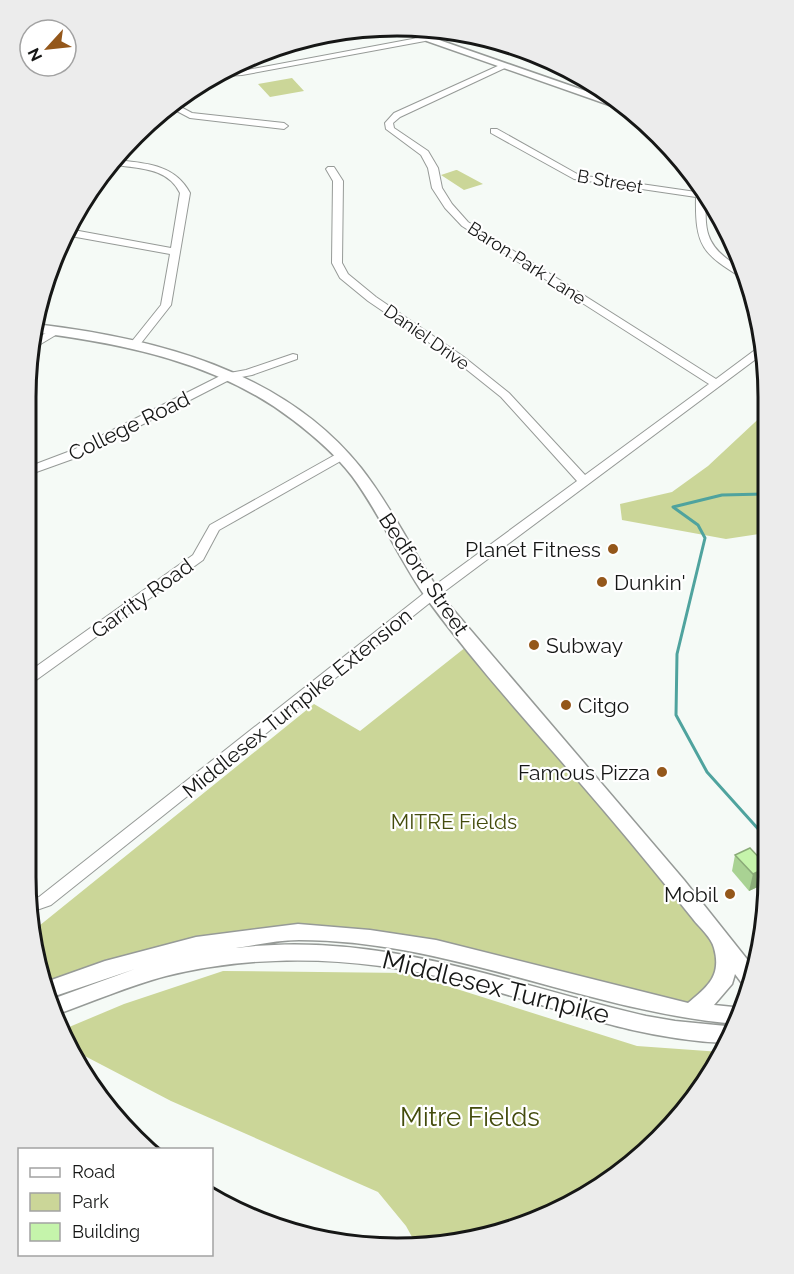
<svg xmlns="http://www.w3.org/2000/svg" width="794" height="1274" font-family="Raleway,sans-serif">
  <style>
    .green { fill: #cbd698 }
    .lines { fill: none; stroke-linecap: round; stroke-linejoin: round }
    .stream { stroke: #4fa39e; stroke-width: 3 }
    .minor-casing { stroke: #969a97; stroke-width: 2 }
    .major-casing { stroke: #969a97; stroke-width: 3 }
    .minor { fill: #fff; fill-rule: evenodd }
    .major { fill: #fff; fill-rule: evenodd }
    .wall { fill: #a9d293 }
    .shaded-wall { fill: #8aab78 }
    .building { fill: #c5f4ab; stroke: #8aab78; stroke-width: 1.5 }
    .poi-dot { fill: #94571a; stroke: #fff; stroke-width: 2 }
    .labels { text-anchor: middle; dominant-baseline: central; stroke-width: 4.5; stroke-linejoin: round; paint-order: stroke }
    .far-street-label { font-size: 18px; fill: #161716; stroke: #fff }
    .street-label { font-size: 21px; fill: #161716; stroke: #fff }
    .poi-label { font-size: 21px; fill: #161716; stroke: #fff; text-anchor: end }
    .park-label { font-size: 21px; fill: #444c0d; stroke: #fff }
    .near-street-label { font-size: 26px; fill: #161716; stroke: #fff }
    .near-park-label { font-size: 26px; fill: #444c0d; stroke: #fff }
    .rim { fill: none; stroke: #161716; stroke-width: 3 }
  </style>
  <rect width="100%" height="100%" fill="#f5faf6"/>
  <!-- green -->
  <path class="green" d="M292,78L304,91L270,97L258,84Z
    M456,170H457L483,184L464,190L441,175Z
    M768,410L766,533L726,539L622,520L620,504L672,492L708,466Z
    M471,643L724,943L725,978L691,1012L436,948L298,932L105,969L44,991L34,930L314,704L360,731Z
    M223,971L406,973L637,1046L721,1052L692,1103L603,1186L493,1236L417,1246L406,1226L378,1192L171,1101L79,1053L67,1040L62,1030L124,1004Z"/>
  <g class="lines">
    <!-- stream -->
    <path class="stream" d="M766,834L760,831L707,772L676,715L677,654L705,538L698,525L673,507L722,495L767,494"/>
    <defs>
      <path id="minor" d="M350,29L364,30L328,38L325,37Z
        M427,34H436L425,41L242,75L209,77L221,72L242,71L423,37Z
        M500,65L507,67L400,117L393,123L394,128L428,151L438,168L442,188L452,204L468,222L716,379L759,347L762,346L764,353L437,597L51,905L31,912L29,900L39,897L427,591L577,481L501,397L456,361L368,301L340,278L332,263L333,181L326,169L328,167H334L343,181L342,263L348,274L376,297L464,357L509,393L585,475L709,384L462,226L445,208L432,188L428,168L421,155L386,129L385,123L394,113Z
        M177,105L192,113L284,123L288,126L284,129L190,118L173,109Z
        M491,129H497L579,175L696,192L699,189L706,196C705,228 704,244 733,263C741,269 746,271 749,280L744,279C703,254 695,247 696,197L574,179L491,133Z
        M115,160C144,163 175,164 190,193L171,305L138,347L134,348L129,345L161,305L170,254L65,235L68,229L171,248L180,193C167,166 136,169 110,164Z
        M55,328L60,331L59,333L29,351L30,342Z
        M293,354L297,355V359L252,375L231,379L81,456L28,475V467L73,450L224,374L246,370Z
        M342,451L348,455L346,458L219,530L203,560L32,683L27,685V673L193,555L210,525Z"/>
      <path id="major" d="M401,32L419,33L626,105L632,113Z
        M35,324C154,338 283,370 361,468C395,511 417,562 450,606L684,880L754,968L749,988L744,986L735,974L732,984L714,1005L743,1008L737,1024C589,1012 450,940 299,940C278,940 256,945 236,948C381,930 508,984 646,1016L675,1021L736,1027L727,1043C635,1040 550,1005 462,982C365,957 263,952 166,976C128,986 92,1002 55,1015L47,1001L135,969L46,999L43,983L105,961L196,937L298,924L370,930L436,940L688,1003C707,987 722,976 714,948C712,938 699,927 693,919C664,883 635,847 605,812C545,741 481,673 427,599C399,560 381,515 352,476C335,454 314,436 293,420C217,362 126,344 33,332Z"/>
    </defs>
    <!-- minor casing -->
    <use href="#minor" class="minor-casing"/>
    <!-- major casing -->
    <use href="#major" class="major-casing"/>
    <!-- minor -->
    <use href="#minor" class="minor"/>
    <!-- major -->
    <use href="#major" class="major"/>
  </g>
  <!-- wall -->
  <path class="wall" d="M735,855L766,865V875L764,884L749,891L732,871Z"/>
  <!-- shaded-wall -->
  <path class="shaded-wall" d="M766,868V875L764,884L749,891L753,874Z"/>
  <!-- building -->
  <path class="building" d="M750,848L766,865V868L753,874L735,855Z"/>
  <!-- markers -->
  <g class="poi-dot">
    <circle cx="613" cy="549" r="6"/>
    <circle cx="602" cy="582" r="6"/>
    <circle cx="534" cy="645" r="6"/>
    <circle cx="566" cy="705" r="6"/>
    <circle cx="662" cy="772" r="6"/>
    <circle cx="730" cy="894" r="6"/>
  </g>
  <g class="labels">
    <!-- far-street labels -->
    <g class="far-street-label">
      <text transform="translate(610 181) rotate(10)">B Street</text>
      <text transform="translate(527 263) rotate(33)">Baron Park Lane</text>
      <text transform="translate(427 337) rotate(35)">Daniel Drive</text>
    </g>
    <!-- street labels -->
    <g class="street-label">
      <text transform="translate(129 426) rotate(-26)">College Road</text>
      <text transform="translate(424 574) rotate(56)">Bedford Street</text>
      <text transform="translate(142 598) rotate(-36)">Garrity Road</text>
      <text transform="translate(297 703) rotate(-39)">Middlesex Turnpike Extension</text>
    </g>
    <!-- poi labels -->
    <g class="poi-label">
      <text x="601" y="549">Planet Fitness</text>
      <text x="614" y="582" text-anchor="start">Dunkin'</text>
      <text x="546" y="645" text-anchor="start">Subway</text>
      <text x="578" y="705" text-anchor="start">Citgo</text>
      <text x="650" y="772">Famous Pizza</text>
      <text x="718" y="894">Mobil</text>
    </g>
    <!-- park labels -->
    <g class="park-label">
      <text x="454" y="821">MITRE Fields</text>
    </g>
    <!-- near-street labels -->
    <g class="near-street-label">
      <text transform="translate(496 987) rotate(14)">Middlesex Turnpike</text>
    </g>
    <!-- near-park labels -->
    <g class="near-park-label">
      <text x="470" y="1117">Mitre Fields</text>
    </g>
  </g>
  <!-- crop -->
  <path d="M0 0H794V1274H0ZM397 36H397A361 361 0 0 1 758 397V877A361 361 0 0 1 397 1238H397A361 361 0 0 1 36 877V397A361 361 0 0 1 397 36Z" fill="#ececec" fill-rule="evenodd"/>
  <path class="rim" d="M397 36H397A361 361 0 0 1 758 397V877A361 361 0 0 1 397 1238H397A361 361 0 0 1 36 877V397A361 361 0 0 1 397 36Z"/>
  <!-- legend -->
  <rect x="18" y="1148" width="195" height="108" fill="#ffffff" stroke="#a2a2a2" stroke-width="1.5"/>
  <rect x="30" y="1168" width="30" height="9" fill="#ffffff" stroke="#a2a2a2" stroke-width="1.5"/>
  <text x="72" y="1178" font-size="18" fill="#161716">Road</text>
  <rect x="30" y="1193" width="30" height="18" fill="#cbd698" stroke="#a2a2a2" stroke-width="1.5"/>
  <text x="72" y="1208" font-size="18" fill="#161716">Park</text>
  <rect x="30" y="1223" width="30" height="18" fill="#c5f4ab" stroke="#a2a2a2" stroke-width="1.5"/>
  <text x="72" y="1238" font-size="18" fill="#161716">Building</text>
  <!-- north arrow -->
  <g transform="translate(48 48) rotate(243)"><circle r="28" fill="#ffffff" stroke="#a2a2a2" stroke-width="1.5"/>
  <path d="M0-4.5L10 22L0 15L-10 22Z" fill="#94571a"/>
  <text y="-9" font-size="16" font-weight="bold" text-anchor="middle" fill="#161716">N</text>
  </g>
</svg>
